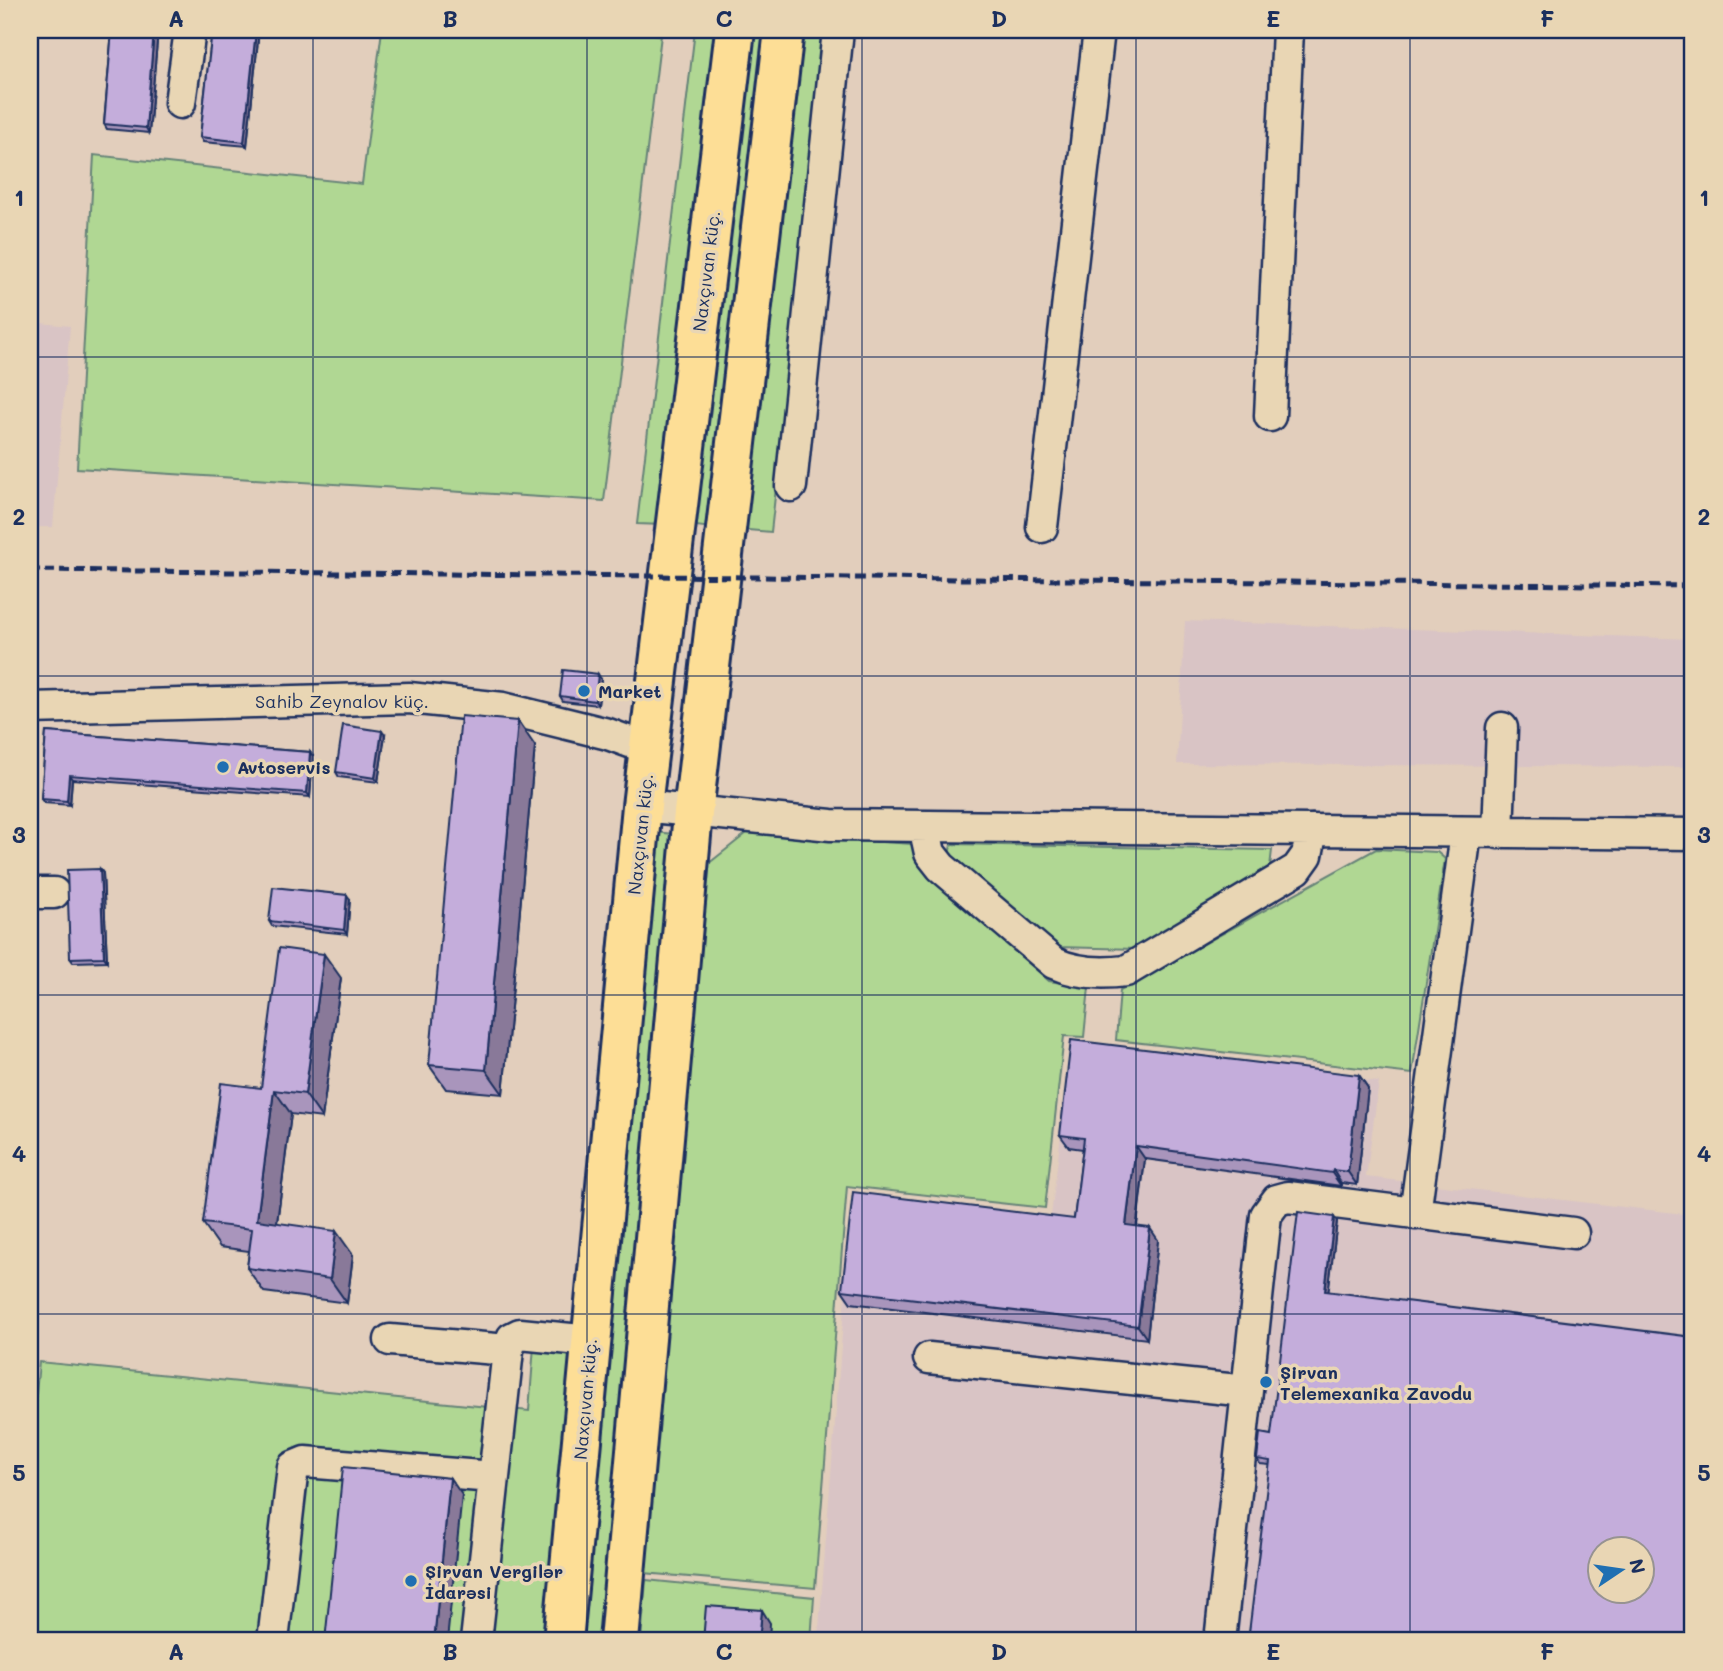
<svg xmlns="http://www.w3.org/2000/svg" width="1723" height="1671" font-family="Mali,sans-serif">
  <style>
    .built { fill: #d9c4c5; fill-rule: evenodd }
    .green { fill: #b0d793; stroke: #668378; stroke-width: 2 }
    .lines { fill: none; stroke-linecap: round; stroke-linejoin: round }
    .minor-casing { stroke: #1b2f5e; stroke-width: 35 }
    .major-casing { stroke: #1b2f5e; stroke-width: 44 }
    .minor { stroke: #e9d6b4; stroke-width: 30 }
    .major { stroke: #fdde96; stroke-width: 38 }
    .rail { stroke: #1b2f5e; stroke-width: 5; stroke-dasharray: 10 5; stroke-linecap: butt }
    .wall { fill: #a995bc; stroke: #1b2f5e; stroke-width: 2 }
    .shaded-wall { fill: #897999; stroke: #1b2f5e; stroke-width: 2 }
    .building { fill: #c4addb; stroke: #1b2f5e; stroke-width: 2; fill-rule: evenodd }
    .grid { fill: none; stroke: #1b2f5e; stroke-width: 2; stroke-opacity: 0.55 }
    .poi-dot { fill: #1f6fb2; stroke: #e9d6b4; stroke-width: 2.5 }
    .labels { text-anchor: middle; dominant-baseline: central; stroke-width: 7; stroke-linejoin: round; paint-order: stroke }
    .street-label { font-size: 18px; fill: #1b2f5e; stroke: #e9d6b4 }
    .poi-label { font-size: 18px; font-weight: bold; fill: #1b2f5e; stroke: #e9d6b4; text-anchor: start }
    .neatline { fill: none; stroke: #1b2f5e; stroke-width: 2.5 }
    .grid-label { font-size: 23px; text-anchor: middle; font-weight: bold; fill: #1b2f5e }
  </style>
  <rect width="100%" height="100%" fill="#e2cebc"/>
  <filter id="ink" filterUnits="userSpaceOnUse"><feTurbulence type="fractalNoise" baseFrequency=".0143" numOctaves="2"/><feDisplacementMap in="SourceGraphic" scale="14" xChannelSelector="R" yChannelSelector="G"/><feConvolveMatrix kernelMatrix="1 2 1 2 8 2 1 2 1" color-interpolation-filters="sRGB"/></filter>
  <g filter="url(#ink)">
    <!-- built -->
    <path class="built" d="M30,322L70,326L53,527H30Z
      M1185,621L1693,639V767L1177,764Z
      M1072,1044L1379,1082L1366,1177L1693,1215V1641H818L853,1193L1051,1216ZM1600,1548H1642V1590H1600Z"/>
    <!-- green -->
    <path class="green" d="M382,30H623L661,35L604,501L77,468L94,155L362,184Z
      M695,30H720L664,525L637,524Z
      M747,30H772L712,528L687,525Z
      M796,30H827L771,532L736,529Z
      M652,832L675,834L604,1641H579Z
      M747,833L913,844L917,863L1049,981L1089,987L1084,1037L1064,1036L1045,1208L847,1186L815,1588L644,1573L708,864Z
      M951,844L1272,850L1270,867L1137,949L1057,947L949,856Z
      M1376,849L1437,852L1445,859L1412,1074L1116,1040L1120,990Z
      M534,1346L574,1351L547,1641H30V1458L39,1362L529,1411Z
      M646,1580L814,1597L811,1641H641Z"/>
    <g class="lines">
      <defs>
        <path id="minor" d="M180,103L190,30
          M1270,416L1288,30
          M791,486L838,30
          M1042,527L1099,30
          M30,708L409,698L503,708L608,734L649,749
          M642,806L831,825L1693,834
          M924,826L930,853L941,867L1054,963C1076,973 1102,974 1126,971L1297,869L1307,855L1312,830
          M1498,833L1502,728
          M30,893H54
          M1415,1214L1466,833
          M390,1340L508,1350
          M929,1358L1247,1391
          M273,1641L293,1467L305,1462L493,1477
          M476,1641L508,1350L512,1338L520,1334L591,1341
          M1220,1641L1266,1215L1277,1200L1288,1197L1573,1233"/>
        <path id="major" d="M563,1641L642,806L735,30
          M619,1641L693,813L784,30"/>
      </defs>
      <!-- minor casing -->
      <use href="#minor" class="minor-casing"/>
      <!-- major casing -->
      <use href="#major" class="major-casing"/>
      <!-- minor -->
      <use href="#minor" class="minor"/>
      <!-- major -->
      <use href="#major" class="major"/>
      <!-- rail -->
      <path class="rail" d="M30,570L1693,586"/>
    </g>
    <!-- wall -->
    <path class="wall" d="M112,30H158L149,133L107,129L104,124Z
      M212,30H259L247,146L203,142L200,137Z
      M601,679L598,705L563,701L560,696Z
      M46,732L310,752L313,756L310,797L72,779L70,805L44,803L41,799Z
      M385,735L378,782L339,777L336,772Z
      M535,746L503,1094L446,1089L429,1065Z
      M100,869L103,873L107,961L73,962L70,958Z
      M350,899L347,934L272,926L269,921Z
      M341,978L322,1118L291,1114L277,1223L353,1255L347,1303L264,1292L247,1268L249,1251L220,1247L203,1223L261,1088Z
      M1359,1075L1368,1088L1357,1185L1341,1183V1186L1145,1159L1137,1226L1158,1240L1147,1339L851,1303L842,1290L1074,1219L1083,1149L1069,1147L1060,1135Z
      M1337,1221L1328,1292L1270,1465L1260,1464L1257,1459L1271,1435Z"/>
    <!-- shaded-wall -->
    <path class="shaded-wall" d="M154,30H158L149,133L146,128Z
      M256,30H259L247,146L244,142Z
      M598,674L601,679L598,705L595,701Z
      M518,721L535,746L503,1094L486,1070Z
      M382,731L385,735L378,782L375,778Z
      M310,752L313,756L310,797L307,793Z
      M69,775L72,779L70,805L67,801Z
      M100,869L103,873L107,961L104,957Z
      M347,895L350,899L347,934L344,930Z
      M324,954L341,978L322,1118L305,1094Z
      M1359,1075L1368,1088L1357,1185L1348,1172Z
      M274,1090L291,1114L274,1245L257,1220Z
      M1136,1146L1145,1159L1135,1238L1126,1225Z
      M1333,1170L1341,1183V1186L1332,1173Z
      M1334,1217L1337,1221L1328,1295L1325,1291Z
      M1150,1228L1158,1240L1147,1339L1138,1326Z
      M336,1231L353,1255L347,1303L330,1279Z
      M450,1478L462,1495L447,1641H434Z
      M762,1610L770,1623L769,1641H759Z"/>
    <!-- building -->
    <path class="building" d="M112,30H154L146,128L104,124Z
      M212,30H256L244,142L200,137Z
      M563,670L598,674L595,701L560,696Z
      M461,716L518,721L486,1070L429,1065Z
      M343,725L382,731L375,778L336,772Z
      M46,732L310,752L307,793L69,775L67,801L41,799Z
      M100,869L104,957L70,958L67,870Z
      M273,887L347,895L344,930L269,921Z
      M279,948L324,954L305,1094L274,1090L257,1220L336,1231L330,1279L247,1268L252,1229L203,1223L221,1083L261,1088Z
      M1071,1040L1359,1075L1348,1172L1333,1170L1332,1173L1136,1146L1126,1225L1150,1228L1138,1326L842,1290L853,1192L1074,1219L1084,1138L1060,1135Z
      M1298,1212L1334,1217L1325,1291L1693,1337V1641H1248L1270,1461L1257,1459L1260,1433L1271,1435ZM1600,1549H1642V1591H1600Z
      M343,1467L450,1478L434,1641H325Z
      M706,1606L762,1610L759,1641H703Z"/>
  </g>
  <!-- grid -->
  <path class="grid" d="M313,30V1641M587,30V1641M862,30V1641M1136,30V1641M1410,30V1641M30,357H1693M30,676H1693M30,995H1693M30,1314H1693"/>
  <!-- markers -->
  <g class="poi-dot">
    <circle cx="584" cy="691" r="7"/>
    <circle cx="223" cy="767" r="7"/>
    <circle cx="1266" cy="1382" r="7"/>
    <circle cx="411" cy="1581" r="7"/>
  </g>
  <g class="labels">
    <!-- street labels -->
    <g class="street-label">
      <text transform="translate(706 271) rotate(-83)">Naxçıvan küç.</text>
      <text x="342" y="701">Sahib Zeynalov küç.</text>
      <text transform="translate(640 834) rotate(-84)">Naxçıvan küç.</text>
      <text transform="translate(585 1399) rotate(-85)">Naxçıvan küç.</text>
    </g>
    <!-- poi labels -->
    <g class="poi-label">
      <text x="598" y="691">Market</text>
      <text x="237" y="767">Avtoservis</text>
      <text x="1280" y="1372">Şirvan<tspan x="1280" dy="21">Telemexanika Zavodu</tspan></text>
      <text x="425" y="1571">Şirvan Vergilər<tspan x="425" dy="21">İdarəsi</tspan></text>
    </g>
  </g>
  <!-- margin -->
  <rect width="1723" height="1671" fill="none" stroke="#e9d6b4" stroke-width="77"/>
  <!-- north arrow -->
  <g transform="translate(1621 1570) rotate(77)"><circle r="33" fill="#e9d6b4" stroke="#979392" stroke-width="2"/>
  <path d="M0-5L12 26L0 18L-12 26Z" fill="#1f6fb2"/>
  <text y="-10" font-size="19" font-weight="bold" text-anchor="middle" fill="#1b2f5e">N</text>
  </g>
  <rect x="38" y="38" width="1646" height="1594" class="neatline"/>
  <g class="grid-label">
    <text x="176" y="27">A</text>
    <text x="450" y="27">B</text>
    <text x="724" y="27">C</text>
    <text x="999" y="27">D</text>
    <text x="1273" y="27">E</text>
    <text x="1547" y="27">F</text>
    <text x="19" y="206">1</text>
    <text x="1704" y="206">1</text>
    <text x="19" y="525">2</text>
    <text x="1704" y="525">2</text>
    <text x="19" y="843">3</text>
    <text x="1704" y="843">3</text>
    <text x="19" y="1162">4</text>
    <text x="1704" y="1162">4</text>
    <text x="19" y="1481">5</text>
    <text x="1704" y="1481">5</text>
    <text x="176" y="1660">A</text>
    <text x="450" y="1660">B</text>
    <text x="724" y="1660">C</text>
    <text x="999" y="1660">D</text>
    <text x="1273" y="1660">E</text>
    <text x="1547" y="1660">F</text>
  </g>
</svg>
